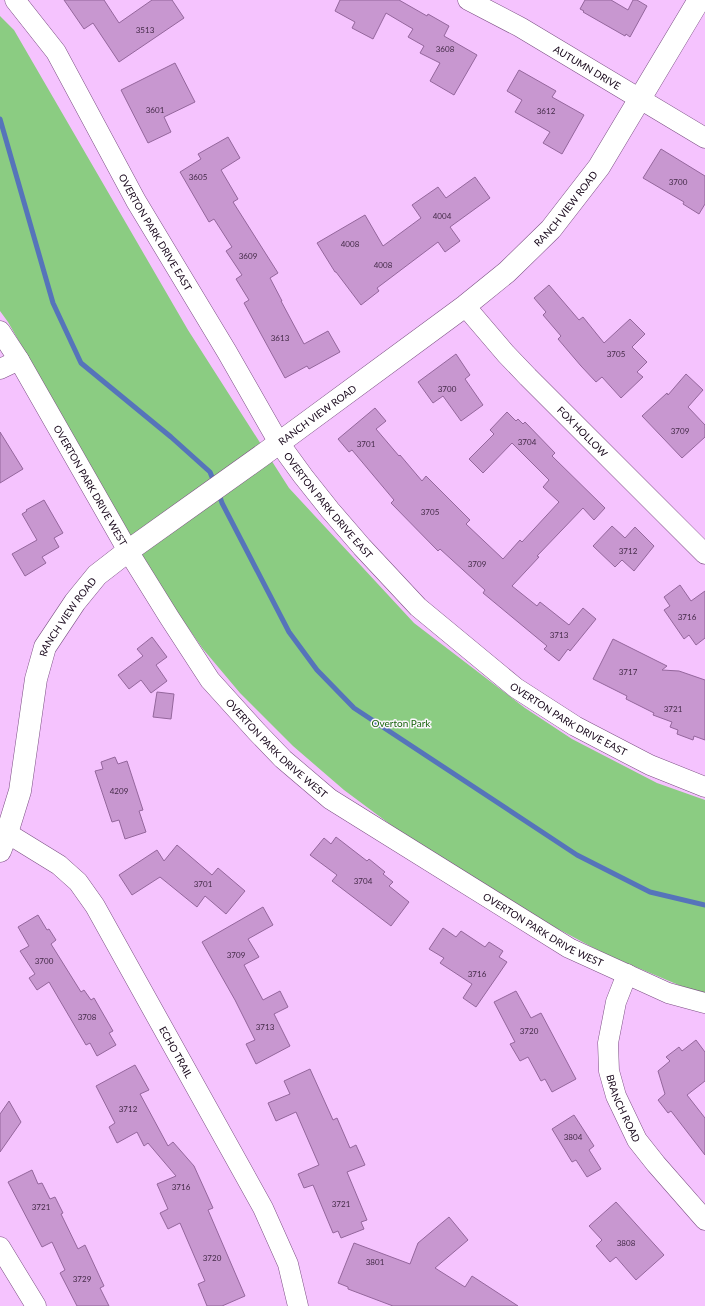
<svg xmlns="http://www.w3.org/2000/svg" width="705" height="1306" font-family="Lato,sans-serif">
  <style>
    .green { fill: #8bcc82 }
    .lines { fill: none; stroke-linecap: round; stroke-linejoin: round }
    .stream { stroke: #5674ba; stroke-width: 5 }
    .building { fill: #c897d0; stroke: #94669c }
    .minor-casing { stroke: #7c5084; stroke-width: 21 }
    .tertiary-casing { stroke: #7c5084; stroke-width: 23 }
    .minor { stroke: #fff; stroke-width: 20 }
    .tertiary { stroke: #fff; stroke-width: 22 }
    .labels { text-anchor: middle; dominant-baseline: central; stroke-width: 3; stroke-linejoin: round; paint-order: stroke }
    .number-label { font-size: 8px; fill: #442b48 }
    .street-label { font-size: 10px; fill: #18071b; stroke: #fbf6fc }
    .park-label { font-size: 10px; fill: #1a660f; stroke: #fbf6fc }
  </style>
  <rect width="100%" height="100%" fill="#f5c3fe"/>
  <!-- green -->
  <path class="green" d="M0,16L14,30L188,330L289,488L414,623L525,708L572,739L657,783L705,800V994L681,986L605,954L547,923L395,828L344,790L293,746L240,693L203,649L163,592L122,522L8,322L0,311Z"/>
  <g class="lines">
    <!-- stream -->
    <path class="stream" d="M0,119L53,303L81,363L171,437L210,472L214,482
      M219,494L222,503L289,632L317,670L354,708L577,855L650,892L705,905"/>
  </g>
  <!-- building -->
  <path class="building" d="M64,0H104L119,23L152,0H172L184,18L119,62L93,23L84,29Z
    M340,0H399L427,16L428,14L449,26L444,36L477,55L454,95L430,81L440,63L420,53L424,46L408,37L413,29L386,13L373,39L352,28L355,22L335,11Z
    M585,0H611L628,10L633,0H637L647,6L630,37L626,34L625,36L583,12L584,11L580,9Z
    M175,63L195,102L164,117L171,132L148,143L121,90Z
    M519,70L556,91L552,97L584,115L562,154L543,143L550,132L515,112L522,100L507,91Z
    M228,137L240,158L221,170L238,199L233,202L278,273L270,278L282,301H281L304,344L328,331L340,352L309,369L307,366L285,378L244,303L249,300L236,279L242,275L226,251L232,247L214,219L209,222L180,172L201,159L198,154Z
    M661,149L705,176V204L699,214L683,204L684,202L643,178Z
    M475,177L490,198L450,227L460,241L445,252L438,242L377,288L379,291L361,305L336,272H335L317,243L365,215L383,246L421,218L412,205L438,187L446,198Z
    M549,285L579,320L583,317L604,343L630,319L645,334L632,347L647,362L637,372L643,377L621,398L602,377L596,382L581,366L558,339L561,336L543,315L546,312L534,298Z
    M456,354L470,375L465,379L483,405L461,421L443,396L433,403L418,382Z
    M686,374L703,390L688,407L705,425V437L682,458L642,416L667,393L668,395Z
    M375,408L386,421L376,429L399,456L400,455L422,481L426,476L470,520L466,524L503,559L520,540L522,542L559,502L543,487L549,480L512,443L483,473L469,459L494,434L490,430L507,412L516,421L518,419L523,424L525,422L555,453L552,456L605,508L594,520L583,508L537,556L539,557L512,586L537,606L540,602L569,625L583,608L596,619L570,651L568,649L559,661L544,649L547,646L483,593L485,590L440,549L438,551L391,503L394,500L352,450L349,452L338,439Z
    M0,432L23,469L0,483Z
    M44,500L63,533L54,538L59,547L42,557L46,563L25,576L12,554L37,540L22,514L27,511L26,510Z
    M612,526L625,538L635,527L654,546L634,571L622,560L615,567L593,546Z
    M680,585L691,601L705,591V638L696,645L689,635L684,639L664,610L670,606L664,597Z
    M152,637L167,657L156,665L167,681L151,693L141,680L129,689L118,675L143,656L137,649Z
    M613,639L667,666L662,670L679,671L705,680V740L694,736L693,740L677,734L678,730L670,727L672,722L653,715L654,713L626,699L627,696L593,679Z
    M157,692L174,694L171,719L153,717Z
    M115,757L118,764L127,761L143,810L139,811L146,832L125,839L119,820L112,822L95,771L103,769L101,762Z
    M336,837L367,861L369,859L385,872L383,874L393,882L389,886L409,902L391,926L332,881L337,875L310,855L324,838L331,844Z
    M177,845L212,875L218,868L245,891L226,914L205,896L197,907L160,877L132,895L119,875L157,850L164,861Z
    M263,907L273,925L248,939L259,957L244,965L263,1000L280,991L288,1007L274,1014L290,1046L256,1064L246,1044L255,1040L235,1000L202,942Z
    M38,915L47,930L49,929L56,940L51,944L81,992L84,990L91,1000L94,998L113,1031L109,1033L116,1045L97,1056L90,1043L86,1045L49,982L37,990L29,978L35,974L20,951L29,946L18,927Z
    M443,928L456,937L461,931L485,947L489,942L503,951L499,957L507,962L476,1007L463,998L472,984L440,963L444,958L429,949Z
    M516,991L531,1018L541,1013L576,1079L552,1092L545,1079L541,1081L528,1057L520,1061L510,1044L515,1042L494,1002Z
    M696,1040L705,1052V1081L687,1095L705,1118V1155L671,1111L668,1113L658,1100L665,1094L658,1071L670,1061L666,1057L679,1047L682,1051Z
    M135,1065L149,1090L140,1094L168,1146L173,1142L194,1166L213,1208L208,1210L245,1296L222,1306H207L198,1284L205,1281L180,1223L168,1229L160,1213L168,1209L157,1184L176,1176L148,1143L144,1146L137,1132L117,1143L109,1127L115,1123L96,1086Z
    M310,1069L333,1120L337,1118L350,1148L356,1145L365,1165L347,1172L367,1220L361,1222L364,1229L341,1238L338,1231L333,1233L313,1185L304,1188L298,1174L319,1165L296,1112L276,1121L268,1103L290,1094L284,1081Z
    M9,1101L21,1122L0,1152V1114Z
    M574,1115L594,1146L589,1150L601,1169L587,1177L576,1160L572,1162L552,1129Z
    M32,1170L38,1184L42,1183L50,1199L55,1197L63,1213L61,1214L78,1249L85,1245L104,1286L100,1288L109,1306H77L60,1273L65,1270L52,1242L42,1247L8,1182Z
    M616,1202L664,1255L636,1280L616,1257L610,1262L596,1246L602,1240L589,1226Z
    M449,1217L468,1240L435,1268L465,1287L472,1276L518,1306H393L348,1289V1287L338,1283L354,1243L410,1264L418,1243Z"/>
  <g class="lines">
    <defs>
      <g id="minor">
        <path id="s1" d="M15,0L56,52L136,201L227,352L279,443L303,476L330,510L362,547L418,607L516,688L575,726L650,765L705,787"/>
        <path id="s2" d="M468,0L520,27L705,138"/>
        <path id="s3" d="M465,306L506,354L528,377L705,554"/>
        <path id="s4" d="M0,331L19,360L128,551L169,617L210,680L257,732L283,759L330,799L569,948L668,993L705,1003"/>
        <path d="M0,369L19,360"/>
        <path id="s5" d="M7,833L59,865L78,882L95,906L263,1208L288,1264L298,1306"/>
        <path id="s6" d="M627,974L616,1002L608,1043L609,1071L616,1096L637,1140L656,1164L705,1220"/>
        <path d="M0,1247L36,1306"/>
      </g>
      <g id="tertiary">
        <path id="s7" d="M0,851L7,833L20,791L36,679L45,647L75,602L97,575L128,551L264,454L465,306L507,272L551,229L599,167L699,0"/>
      </g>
    </defs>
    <!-- minor casing -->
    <use href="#minor" class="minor-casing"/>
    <!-- tertiary casing -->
    <use href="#tertiary" class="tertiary-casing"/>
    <!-- minor -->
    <use href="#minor" class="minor"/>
    <!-- tertiary -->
    <use href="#tertiary" class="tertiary"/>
  </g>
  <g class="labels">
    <!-- number labels -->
    <g class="number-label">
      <text x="145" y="30">3513</text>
      <text x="445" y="49">3608</text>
      <text x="155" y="110">3601</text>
      <text x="546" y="111">3612</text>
      <text x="198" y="177">3605</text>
      <text x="678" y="182">3700</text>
      <text x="442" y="216">4004</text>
      <text x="350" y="244">4008</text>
      <text x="248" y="256">3609</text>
      <text x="383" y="265">4008</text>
      <text x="280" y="338">3613</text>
      <text x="616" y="354">3705</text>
      <text x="447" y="389">3700</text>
      <text x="680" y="431">3709</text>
      <text x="527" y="442">3704</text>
      <text x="366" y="444">3701</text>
      <text x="430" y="512">3705</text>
      <text x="628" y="551">3712</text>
      <text x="477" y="564">3709</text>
      <text x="687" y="617">3716</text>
      <text x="559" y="635">3713</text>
      <text x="628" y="672">3717</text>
      <text x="673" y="709">3721</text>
      <text x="119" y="791">4209</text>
      <text x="363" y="881">3704</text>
      <text x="203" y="884">3701</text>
      <text x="236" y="955">3709</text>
      <text x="44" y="961">3700</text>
      <text x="477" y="974">3716</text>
      <text x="87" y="1017">3708</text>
      <text x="265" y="1027">3713</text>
      <text x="529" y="1031">3720</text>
      <text x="128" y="1109">3712</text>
      <text x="573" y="1137">3804</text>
      <text x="181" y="1187">3716</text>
      <text x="341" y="1204">3721</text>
      <text x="41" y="1207">3721</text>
      <text x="626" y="1243">3808</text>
      <text x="212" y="1258">3720</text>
      <text x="375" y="1262">3801</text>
      <text x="82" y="1279">3729</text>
    </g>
    <!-- street labels -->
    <g class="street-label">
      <text stroke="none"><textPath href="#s2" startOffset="137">AUTUMN DRIVE</textPath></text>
      <text stroke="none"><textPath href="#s7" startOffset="895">RANCH VIEW ROAD</textPath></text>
      <text stroke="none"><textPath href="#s1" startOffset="272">OVERTON PARK DRIVE EAST</textPath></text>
      <text stroke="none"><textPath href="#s7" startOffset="571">RANCH VIEW ROAD</textPath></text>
      <text stroke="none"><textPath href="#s3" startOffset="172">FOX HOLLOW</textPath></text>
      <text stroke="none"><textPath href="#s4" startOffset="179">OVERTON PARK DRIVE WEST</textPath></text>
      <text stroke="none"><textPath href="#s1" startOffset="596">OVERTON PARK DRIVE EAST</textPath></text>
      <text stroke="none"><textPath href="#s7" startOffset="247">RANCH VIEW ROAD</textPath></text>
      <text stroke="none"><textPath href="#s1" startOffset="920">OVERTON PARK DRIVE EAST</textPath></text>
      <text stroke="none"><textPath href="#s4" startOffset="503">OVERTON PARK DRIVE WEST</textPath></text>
      <text stroke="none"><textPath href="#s4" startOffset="827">OVERTON PARK DRIVE WEST</textPath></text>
      <text stroke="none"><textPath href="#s5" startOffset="283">ECHO TRAIL</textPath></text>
      <text stroke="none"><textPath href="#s6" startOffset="140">BRANCH ROAD</textPath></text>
    </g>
    <!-- park labels -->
    <g class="park-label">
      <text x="401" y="723">Overton Park</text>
    </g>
  </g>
</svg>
